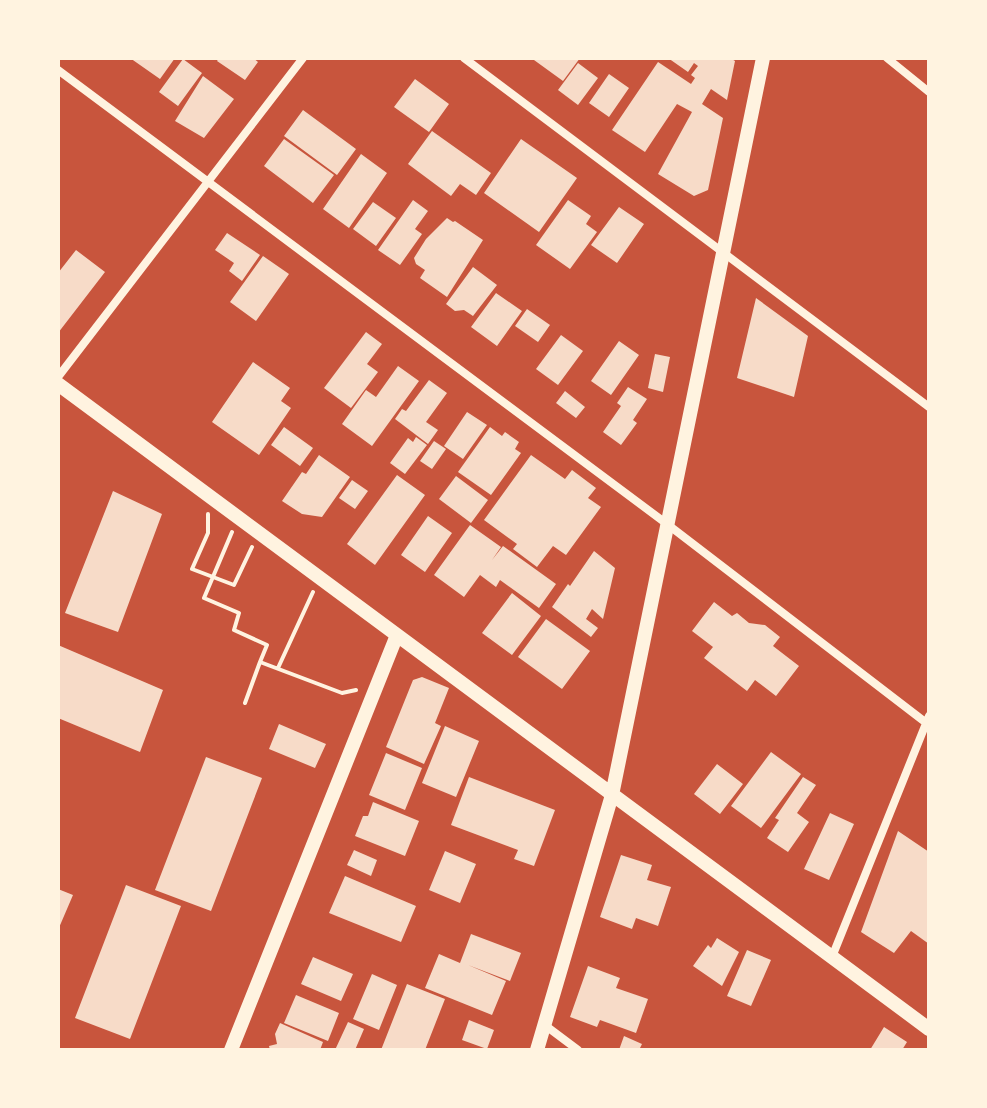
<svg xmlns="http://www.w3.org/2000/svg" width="987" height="1108" font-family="'Fira Sans Condensed',sans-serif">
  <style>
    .building { fill: #f7dbc8 }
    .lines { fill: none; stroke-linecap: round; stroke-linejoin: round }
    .path { stroke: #fff3e0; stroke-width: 4 }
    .minor { stroke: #fff3e0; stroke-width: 8 }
    .tertiary { stroke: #fff3e0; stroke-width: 14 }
  </style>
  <rect width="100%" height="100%" fill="#c8553d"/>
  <!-- building -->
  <path class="building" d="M130,58H175L160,79Z
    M219,58H253L258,62L245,80L217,61Z
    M536,58H580L563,81L534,60Z
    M668,58H730L735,61L727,100L711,89L702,104L723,118L708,190L694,196L658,174L692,112L677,104L645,152L612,130L658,62L691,84L695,78L691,75L698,66L694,63L688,72Z
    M183,59L202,73L178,106L159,92Z
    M578,63L598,78L578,105L558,90Z
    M609,74L629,88L609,117L589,103Z
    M203,76L234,99L204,138L175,121Z
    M415,79L449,104L429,132L394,107Z
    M303,110L356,149L337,175L284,136Z
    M432,131L491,173L476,195L460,184L451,196L408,164Z
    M284,139L334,175L313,203L264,166Z
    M521,139L577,178L539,232L484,193Z
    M361,154L387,173L349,228L323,209Z
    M413,200L428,211L415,229L422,234L400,265L378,250Z
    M568,200L591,216L586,224L597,232L570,269L536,245Z
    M373,202L396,218L376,246L353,229Z
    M619,207L644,224L617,263L591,245Z
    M447,218L453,222L455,221L483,240L447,297L420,278L425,270L416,264L414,258L426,239Z
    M227,233L260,255L242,281L229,271L234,263L215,250Z
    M76,250L105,272L58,333V273Z
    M263,256L289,274L256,321L230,302Z
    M473,267L497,285L473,316L464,310L455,311L446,304Z
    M496,293L522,311L497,346L471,327Z
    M756,298L808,336L794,397L737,378Z
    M527,309L550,325L538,342L515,326Z
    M366,332L382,344L367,364L378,372L351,408L324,388Z
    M561,335L583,351L558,385L536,369Z
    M619,341L639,355L611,395L591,381Z
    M655,354L670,357L663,392L648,388Z
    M253,362L290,388L281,401L291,408L259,455L212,422Z
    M398,366L419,381L372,446L342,424L366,390L376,397Z
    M429,380L447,393L426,422L438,430L428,444L395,419L402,409L406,411Z
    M628,387L647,399L633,420L637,423L621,445L603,432L621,406L617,403Z
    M565,391L585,407L576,418L556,403Z
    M467,412L487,425L463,459L444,446Z
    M284,427L313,448L300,466L271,445Z
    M490,427L502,436L505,432L519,442L515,449L521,453L491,495L458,472Z
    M416,437L427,445L405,474L390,463L408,438L413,442Z
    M434,441L446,449L432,469L420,461Z
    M319,455L350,477L322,517L302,514L282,501L302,472L306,474Z
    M531,455L565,479L572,470L596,488L588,498L601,507L566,555L553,546L537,567L513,549L517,544L484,520Z
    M397,475L425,495L375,565L347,544Z
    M456,476L488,500L471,523L439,499Z
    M352,480L368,491L355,509L339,498Z
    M113,491L162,514L118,632L65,613Z
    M428,516L452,533L425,572L401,555Z
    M470,525L501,547L492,560L503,546L556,584L539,608L500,580L496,587L480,575L464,597L434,575Z
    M594,551L615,568L603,619L592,609L586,619L598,628L591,637L552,607L568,584L570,586Z
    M512,593L541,616L512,655L482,633Z
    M714,602L732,616L737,613L749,623L765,625L780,637L773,646L799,666L776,696L755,680L747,691L704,658L713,647L692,631Z
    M546,619L590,651L562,689L518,657Z
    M58,645L163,690L140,752L58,718Z
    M422,677L449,688L435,723L441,726L424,764L386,747L413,680Z
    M279,724L326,744L315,768L269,749Z
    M445,726L479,741L456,797L422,783Z
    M771,752L801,774L761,828L731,806Z
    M386,753L422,768L405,810L369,795Z
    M206,757L262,778L211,911L155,890Z
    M717,764L743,784L720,814L694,794Z
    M469,777L555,810L534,866L514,859L518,850L451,825Z
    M803,777L816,785L797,813L809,822L788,852L767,838L779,820L775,818Z
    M373,802L419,821L405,856L355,836L363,816H368Z
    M830,813L854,824L829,880L804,869Z
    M898,831L929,852V944L911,931L894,953L861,932Z
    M354,850L377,860L371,876L347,865Z
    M445,851L476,864L460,903L429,890Z
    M621,855L652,865L647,880L671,887L658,926L636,918L632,929L600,917Z
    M345,876L416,906L401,942L329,913Z
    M126,885L181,906L130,1039L75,1018Z
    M58,889L73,895L58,930Z
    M471,934L521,953L510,981L468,965L506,981L492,1015L425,988L439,954L460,963Z
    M717,938L739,952L722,986L693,966L708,945L711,948Z
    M747,950L771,960L751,1006L727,996Z
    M313,957L353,974L341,1001L301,984Z
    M588,966L620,978L616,988L648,999L636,1033L600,1020L597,1027L570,1017Z
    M372,974L397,985L379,1030L353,1019Z
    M407,984L445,999L425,1050H381Z
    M296,995L339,1013L328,1041L284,1023Z
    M469,1020L494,1030L487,1049L462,1040Z
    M348,1022L364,1029L355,1050H335Z
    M280,1023L323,1042L320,1050H270L269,1046L277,1044L275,1034Z
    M884,1027L907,1042L902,1050H870Z
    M624,1036L642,1044L639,1050H619Z"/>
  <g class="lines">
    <!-- path -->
    <path class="path" d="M208,514V533L192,569L234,585L252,547
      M232,532L204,598L239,613L234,630L267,645L260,662L342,693L356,690
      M278,668L313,592
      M245,703L260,662"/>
    <!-- minor -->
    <path class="minor" d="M464,58L929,407
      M887,58L929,92
      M58,70L667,524L929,725
      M58,377L303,58
      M832,957L929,716
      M546,1026L578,1050"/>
    <!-- tertiary -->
    <path class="tertiary" d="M58,384L929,1029
      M231,1050L397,635
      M537,1050L612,795L763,58"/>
  </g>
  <!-- border -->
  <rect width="987" height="1108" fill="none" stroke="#fff3e0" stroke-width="120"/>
</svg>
